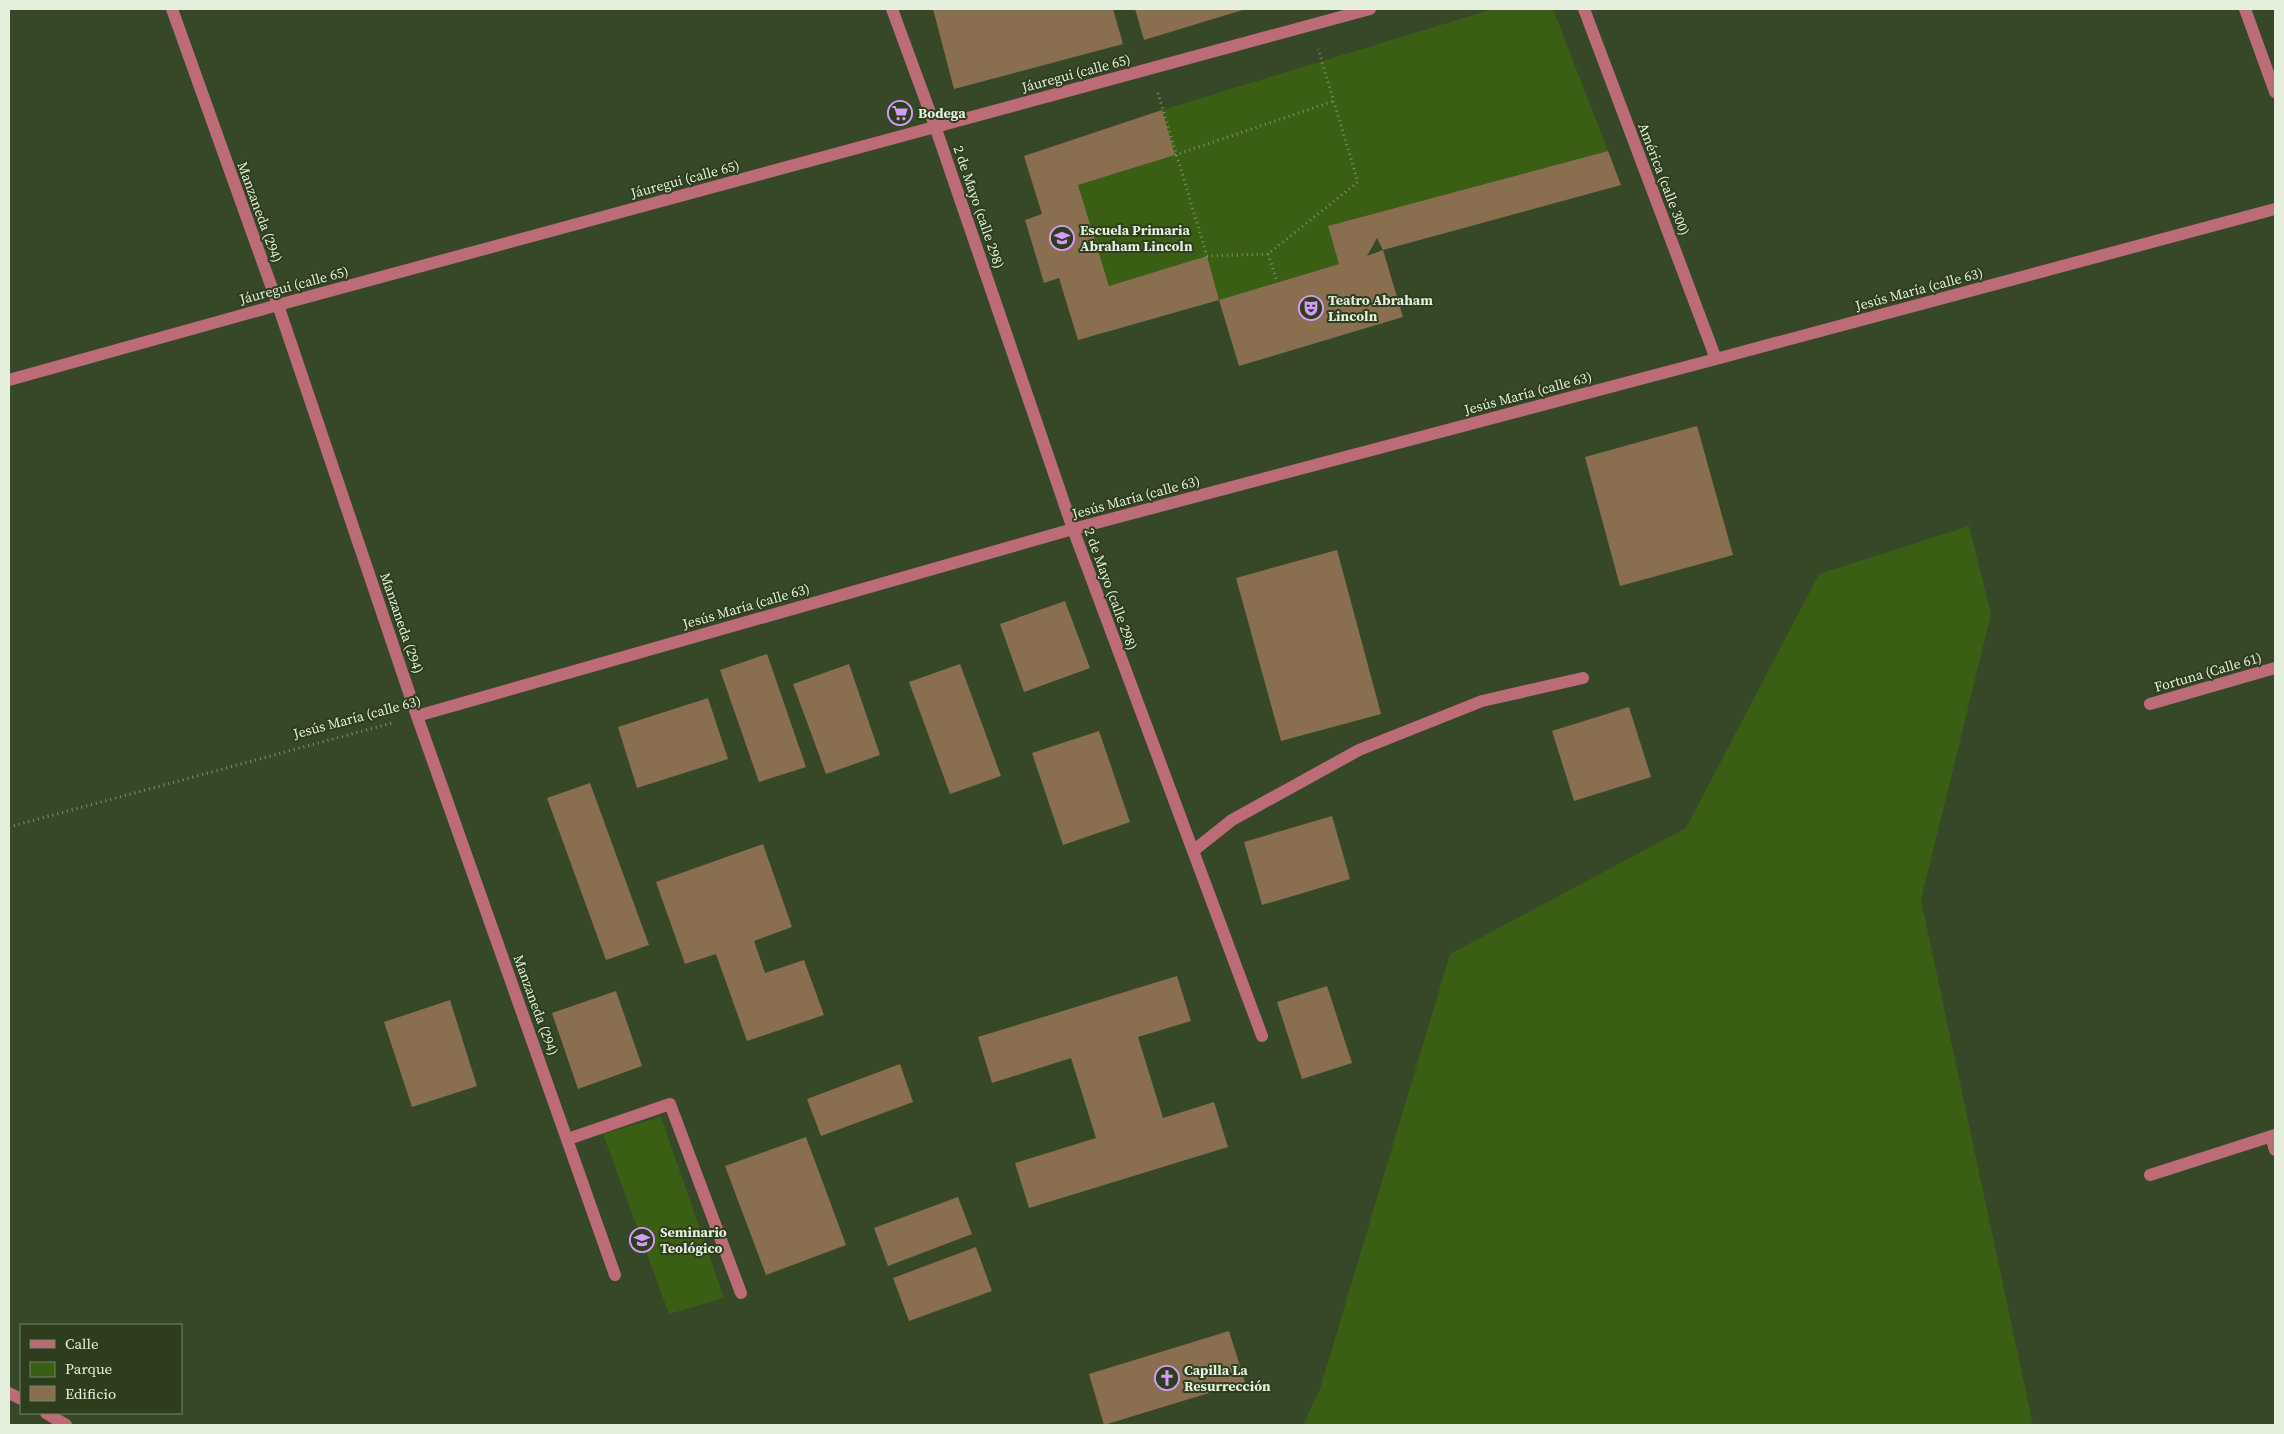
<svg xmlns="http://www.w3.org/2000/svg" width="2284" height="1434" font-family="'Source Serif 4',serif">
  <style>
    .green { fill: #3a5e14 }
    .building { fill: #896f50 }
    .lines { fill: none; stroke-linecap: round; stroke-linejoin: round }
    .path { stroke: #808f75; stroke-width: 3; stroke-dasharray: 1 4; stroke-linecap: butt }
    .minor { stroke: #bc6c76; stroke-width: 12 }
    .labels { text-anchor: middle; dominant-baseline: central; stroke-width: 4; stroke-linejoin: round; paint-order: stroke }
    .street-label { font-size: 14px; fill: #e4efdc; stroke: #2d3d1e }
    .poi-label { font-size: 14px; font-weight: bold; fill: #e4efdc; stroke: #2d3d1e; text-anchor: start }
  </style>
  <rect width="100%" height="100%" fill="#374829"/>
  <!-- green -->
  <path class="green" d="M1493,9H1553L1608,151L1329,226L1339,264L1219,300L1206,257L1109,286L1078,185L1175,155L1162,110Z
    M1969,526L1991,614L1921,900L2033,1425H1303L1320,1389L1450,954L1686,828L1819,574Z
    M661,1117L724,1298L669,1314L603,1134Z"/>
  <!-- building -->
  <path class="building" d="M933,9H1113L1123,44L954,89Z
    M1135,9H1246L1144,40Z
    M1162,110L1175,155L1078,185L1109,286L1207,256L1219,300L1078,340L1059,278L1044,283L1025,220L1042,214L1024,156Z
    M1608,151L1621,185L1383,250L1377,238L1367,256L1383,250L1403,317L1239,366L1219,300L1339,264L1328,226Z
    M1697,426L1733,555L1620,586L1585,457Z
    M1337,550L1381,714L1281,741L1236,578Z
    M1065,601L1090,668L1024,692L1000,624Z
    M767,654L806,767L759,782L720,670Z
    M849,664L880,755L826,774L793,684Z
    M960,664L1001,776L950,794L909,682Z
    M708,698L728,759L637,788L618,727Z
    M1629,707L1651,777L1574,801L1552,731Z
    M1099,731L1130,822L1063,845L1032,753Z
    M590,783L649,945L606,960L547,798Z
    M1332,816L1350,879L1262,905L1244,842Z
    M763,844L792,927L754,941L765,973L804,960L824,1015L747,1041L716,954L685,964L656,882Z
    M1177,976L1191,1021L1138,1037L1163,1118L1214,1102L1228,1147L1029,1208L1015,1163L1096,1138L1071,1058L992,1083L978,1037Z
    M1327,986L1352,1063L1302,1079L1277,1002Z
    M616,991L642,1066L578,1089L552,1013Z
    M450,1000L477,1086L412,1107L384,1022Z
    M900,1064L913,1102L821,1136L807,1099Z
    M806,1137L846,1245L766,1275L725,1166Z
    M958,1197L972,1234L888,1266L874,1228Z
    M976,1247L992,1291L909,1321L893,1278Z
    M1229,1331L1245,1382L1104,1425L1089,1374Z"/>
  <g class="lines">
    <!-- path -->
    <path class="path" d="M1158,93L1207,256L1268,254L1358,182L1318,49
      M1175,155L1334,101
      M1268,254L1277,282
      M9,827L392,723"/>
    <!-- minor -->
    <path class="minor" d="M172,9L278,305L417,716L615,1275
      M892,9L935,126L1073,529L1262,1036
      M1584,9L1716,359
      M2245,9L2275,92
      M9,380L278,305L1370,9
      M2150,704L2275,668
      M417,716L1073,529L1716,359L2275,209
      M1193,851L1232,820L1359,750L1482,701L1583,678
      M2271,1137L2275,1150
      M568,1139L670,1104L741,1293
      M2150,1175L2275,1135
      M9,1393L21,1399
      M46,1413L66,1425"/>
  </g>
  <!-- icons -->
  <defs>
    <symbol id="supermarket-ring" viewBox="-11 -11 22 22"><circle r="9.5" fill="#2d3d1e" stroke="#d69bfa" stroke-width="1.5"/><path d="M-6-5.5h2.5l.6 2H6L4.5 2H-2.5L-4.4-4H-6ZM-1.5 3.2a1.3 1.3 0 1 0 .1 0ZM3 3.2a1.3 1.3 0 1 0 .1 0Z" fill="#d69bfa"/></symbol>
    <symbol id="school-ring" viewBox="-11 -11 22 22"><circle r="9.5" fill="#2d3d1e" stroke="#d69bfa" stroke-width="1.5"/><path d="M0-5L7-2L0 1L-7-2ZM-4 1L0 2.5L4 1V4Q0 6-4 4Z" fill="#d69bfa"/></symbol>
    <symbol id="theatre-ring" viewBox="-11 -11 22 22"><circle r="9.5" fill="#2d3d1e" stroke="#d69bfa" stroke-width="1.5"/><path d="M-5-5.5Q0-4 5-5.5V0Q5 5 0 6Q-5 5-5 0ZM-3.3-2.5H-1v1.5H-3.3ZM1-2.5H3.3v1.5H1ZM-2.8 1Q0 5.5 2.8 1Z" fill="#d69bfa"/></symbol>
    <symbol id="university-ring" viewBox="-11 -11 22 22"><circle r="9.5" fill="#2d3d1e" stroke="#d69bfa" stroke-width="1.5"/><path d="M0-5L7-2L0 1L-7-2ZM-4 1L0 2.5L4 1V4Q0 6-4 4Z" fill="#d69bfa"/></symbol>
    <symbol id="church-ring" viewBox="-11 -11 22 22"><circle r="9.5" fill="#2d3d1e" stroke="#d69bfa" stroke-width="1.5"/><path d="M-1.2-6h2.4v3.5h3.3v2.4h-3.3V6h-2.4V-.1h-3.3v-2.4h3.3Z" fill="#d69bfa"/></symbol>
  </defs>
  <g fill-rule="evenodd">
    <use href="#supermarket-ring" x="886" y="99" width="28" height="28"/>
    <use href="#school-ring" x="1048" y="224" width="28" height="28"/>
    <use href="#theatre-ring" x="1297" y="294" width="28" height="28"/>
    <use href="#university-ring" x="628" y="1226" width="28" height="28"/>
    <use href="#church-ring" x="1153" y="1364" width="28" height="28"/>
  </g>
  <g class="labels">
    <!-- street labels -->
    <g class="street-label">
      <text transform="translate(1076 73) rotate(-15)">Jáuregui (calle 65)</text>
      <text transform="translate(685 179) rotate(-15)">Jáuregui (calle 65)</text>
      <text transform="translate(1664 179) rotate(69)">América (calle 300)</text>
      <text transform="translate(979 207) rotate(71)">2 de Mayo (calle 298)</text>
      <text transform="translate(260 212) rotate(70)">Manzaneda (294)</text>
      <text transform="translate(294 285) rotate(-15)">Jáuregui (calle 65)</text>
      <text transform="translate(1919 289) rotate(-15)">Jesús María (calle 63)</text>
      <text transform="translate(1528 393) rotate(-15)">Jesús María (calle 63)</text>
      <text transform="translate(1136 497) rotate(-15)">Jesús María (calle 63)</text>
      <text transform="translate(1111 589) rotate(70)">2 de Mayo (calle 298)</text>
      <text transform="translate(746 606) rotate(-16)">Jesús María (calle 63)</text>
      <text transform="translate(402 623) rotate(71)">Manzaneda (294)</text>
      <text transform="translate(2208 672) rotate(-16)">Fortuna (Calle 61)</text>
      <text transform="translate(357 717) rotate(-15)">Jesús María (calle 63)</text>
      <text transform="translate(536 1005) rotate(70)">Manzaneda (294)</text>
    </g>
    <!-- poi labels -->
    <g class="poi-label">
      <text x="918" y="113">Bodega</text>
      <text x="1080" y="230">Escuela Primaria<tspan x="1080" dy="16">Abraham Lincoln</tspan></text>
      <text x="1328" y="300">Teatro Abraham<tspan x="1328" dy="16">Lincoln</tspan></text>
      <text x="660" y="1232">Seminario<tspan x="660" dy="16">Teológico</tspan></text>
      <text x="1184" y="1370">Capilla La<tspan x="1184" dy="16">Resurrección</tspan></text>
    </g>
  </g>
  <!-- border -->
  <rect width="2284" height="1434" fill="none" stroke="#e4efdc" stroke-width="20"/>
  <!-- legend -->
  <rect x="20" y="1324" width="162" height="90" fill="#2d3d1e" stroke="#76846a"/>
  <rect x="30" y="1340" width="25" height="8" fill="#bc6c76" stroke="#76846a"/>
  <text x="65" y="1349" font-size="15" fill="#e4efdc">Calle</text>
  <rect x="30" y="1362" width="25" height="15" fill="#3a5e14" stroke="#76846a"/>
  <text x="65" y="1374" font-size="15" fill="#e4efdc">Parque</text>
  <rect x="30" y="1386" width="25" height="15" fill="#896f50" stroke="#76846a"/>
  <text x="65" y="1399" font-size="15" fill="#e4efdc">Edificio</text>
</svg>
